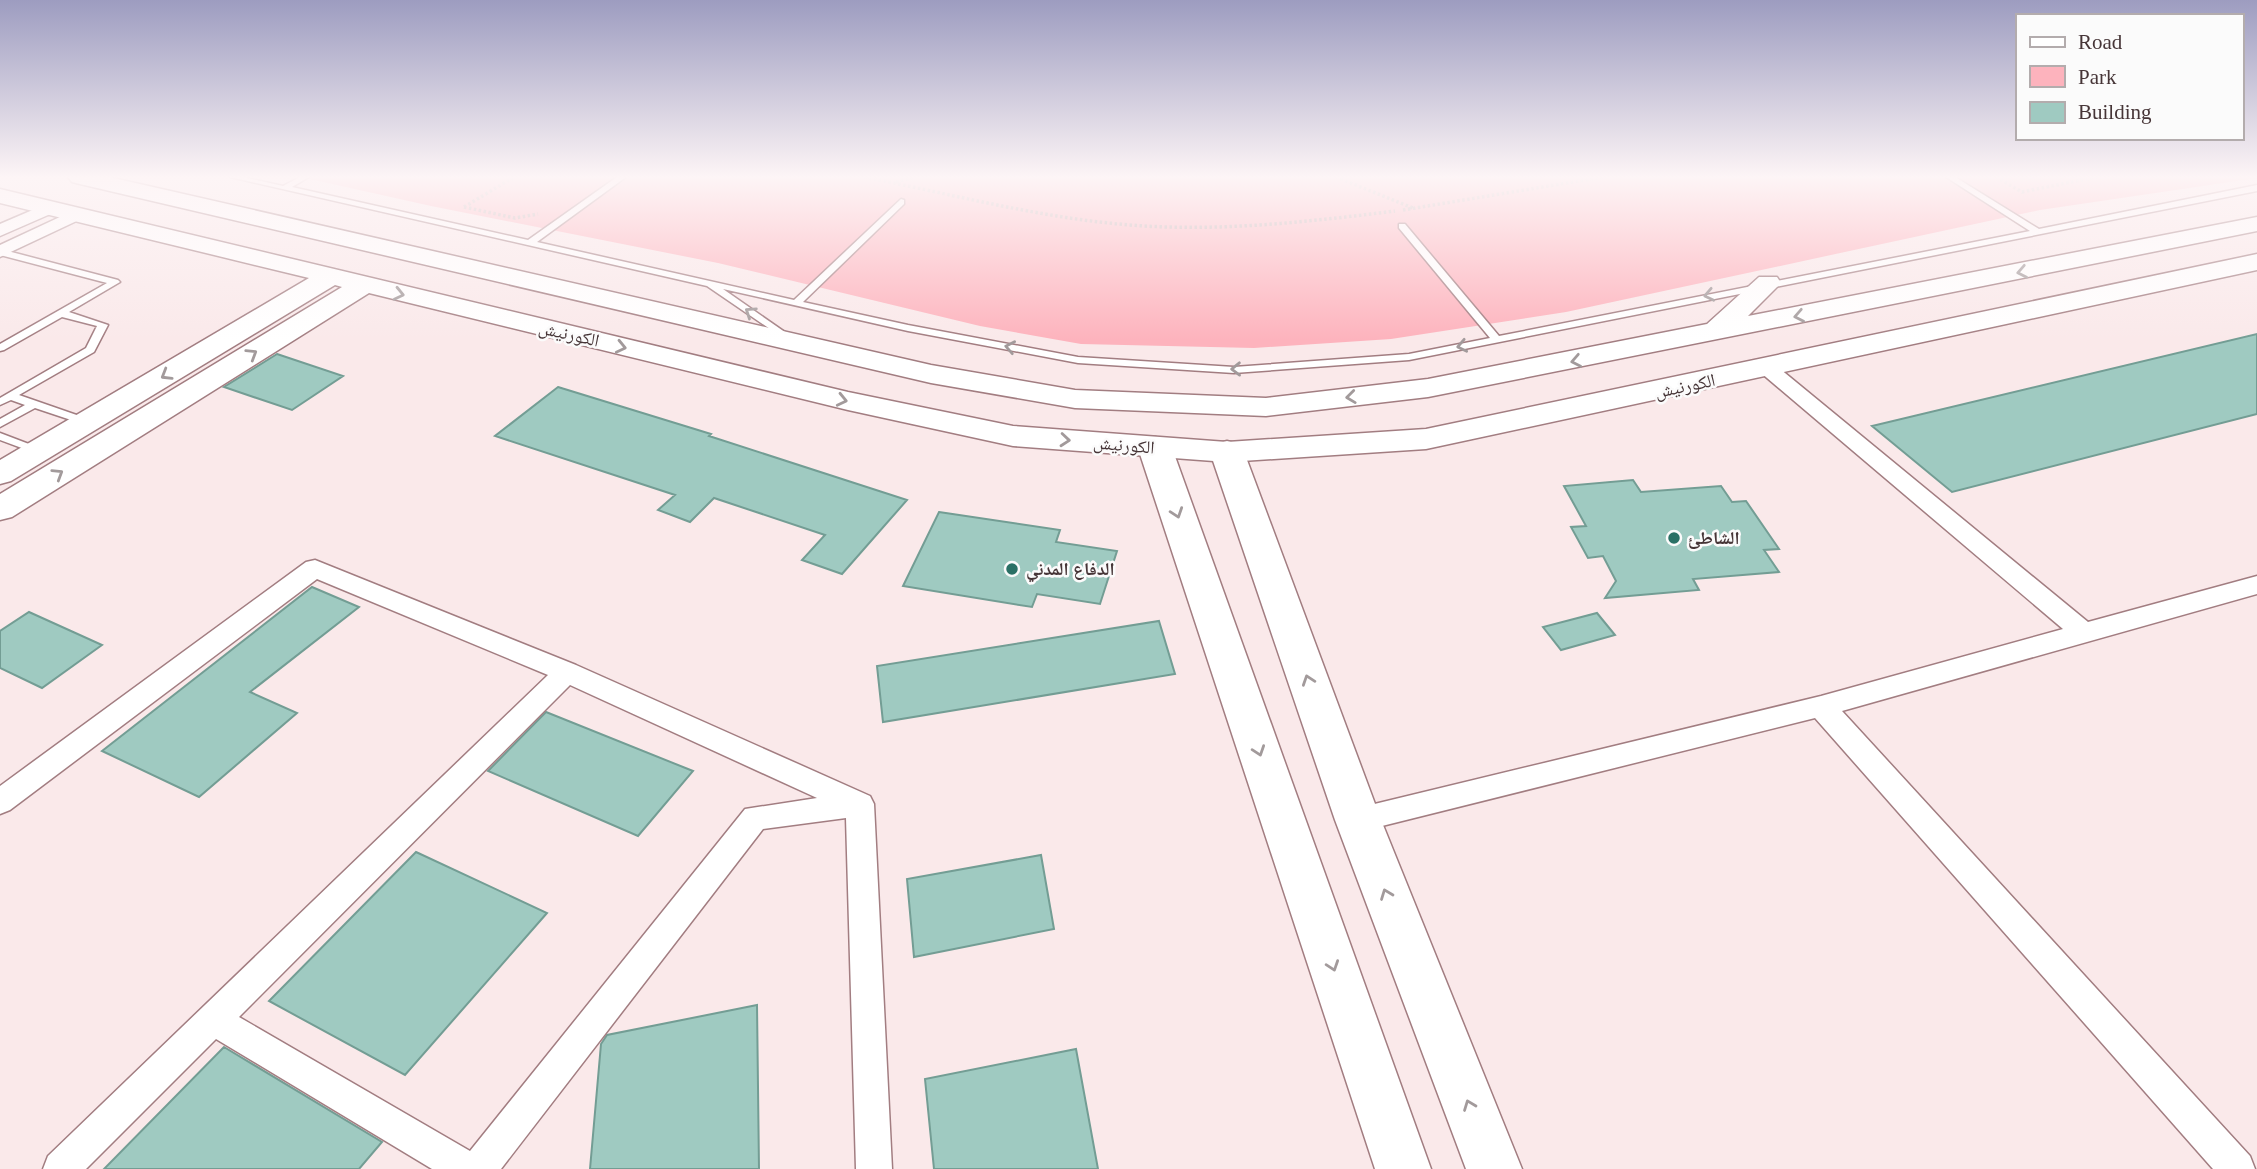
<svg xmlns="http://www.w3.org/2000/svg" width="2257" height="1169" font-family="'Times New Roman','Noto Naskh Arabic',serif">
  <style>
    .green { fill: #fdb3bd }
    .building { fill: #9fcac1; stroke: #739d94; stroke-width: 2 }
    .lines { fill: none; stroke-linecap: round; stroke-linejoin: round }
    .lane-casing { stroke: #a27d81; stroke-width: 3 }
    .street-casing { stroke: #a27d81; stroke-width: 3 }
    .secondary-casing { stroke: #a27d81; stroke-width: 3 }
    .primary-casing { stroke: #a27d81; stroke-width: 3 }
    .path { stroke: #beadae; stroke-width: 3.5; stroke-dasharray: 2.5 2.5; stroke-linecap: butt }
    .lane { fill: #fff; fill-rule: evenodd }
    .street { fill: #fff; fill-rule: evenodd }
    .secondary { fill: #fff; fill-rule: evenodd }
    .primary { fill: #fff; fill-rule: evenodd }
    .oneway { stroke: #a29a9b }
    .poi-dot { fill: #2a7065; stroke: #fbfbfb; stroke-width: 2.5 }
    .labels { text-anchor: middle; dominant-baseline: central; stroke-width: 5; stroke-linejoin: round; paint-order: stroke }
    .street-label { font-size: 18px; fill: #463537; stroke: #fbfbfb }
    .poi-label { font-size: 18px; font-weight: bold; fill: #463537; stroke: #fbfbfb; text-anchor: start }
  </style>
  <rect width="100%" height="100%" fill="#fae9ea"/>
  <!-- green -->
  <path class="green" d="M301,177H2257V178L2040,210L1566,312L1391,339L1254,348L1081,344L980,326L718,263L431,206Z"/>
  <!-- building -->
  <path class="building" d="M2257,334V414L1952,492L1872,426Z
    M277,354L343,376L292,410L224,387Z
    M558,387L711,434L709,436L907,500L842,574L802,560L825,535L714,498L690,522L658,510L675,495L495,436Z
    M1633,480L1641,492L1721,486L1732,502L1746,501L1779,549L1764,550L1779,572L1693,579L1699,590L1605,598L1616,581L1603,556L1588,558L1571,527L1586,526L1564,486Z
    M939,512L1060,530L1056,542L1117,551L1100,604L1037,594L1032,607L903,586Z
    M312,587L359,607L250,692L297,713L199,797L102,751Z
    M29,612L102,645L42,688L0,668V631Z
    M1597,613L1615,635L1561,650L1543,627Z
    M1159,621L1175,674L883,722L877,666Z
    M546,712L693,771L638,836L488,771Z
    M416,852L547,913L405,1075L269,1001Z
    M1041,855L1054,929L914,957L907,879Z
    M757,1005L759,1169H590L601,1044L607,1035Z
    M224,1047L382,1142L359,1169H104Z
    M1076,1049L1098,1169H934L925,1079Z"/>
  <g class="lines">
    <defs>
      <path id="lane" d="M230,177H243L283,186L300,177H309L292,187L528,240L617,177H626L537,242L794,300L901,199L904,200V204L803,302L908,325L1078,357L1234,367L1409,354L1490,338L1399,228V224H1405L1499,336L2030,231L1946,177H1955L2039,229L2257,185V191L1409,360L1234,373L1078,363L908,331L723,289L792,337V341L789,342L707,286Z
        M0,249L118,280L120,282L69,312L108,325L94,352L19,395L91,420L92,422L91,424H83L35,408L0,427V419L25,405L11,400L0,405V398L86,348L97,326L62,317L4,350L0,351V344L107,283L0,255Z
        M0,433L42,449L43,451L38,454L0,440Z"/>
      <path id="street" d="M49,203L58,208L55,212L0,236V224Z
        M77,209L83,210L86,214L83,218L0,257V245Z
        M1767,362L1774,364L2088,622L2257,576V594L1842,711L2250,1156L2255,1169H2213L1815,718L1358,832L1348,829L1343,820L1348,811L1358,808L1821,696L2063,629L1760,372L1757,368L1760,364Z
        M315,560L576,665L870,796L874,804L892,1169H856L846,818L763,829L501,1169H432L216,1039L86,1169H43L48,1156L548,675L317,579L10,810L0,814V786L306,562ZM570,685L817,798L745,809L470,1151L239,1017Z"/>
      <path id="secondary" d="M68,177H109L931,365L1075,390L1266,398L1428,379L1707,324L1759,277H1777L1781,283L1748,316L2257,217V231L1428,397L1266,416L1075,408L931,383L80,184L72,182Z
        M0,189L848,392L1013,426L1227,442L1426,429L2257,254V270L1426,449L1227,462L1013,446L848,410L369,293L12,517L0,520V494L342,287L335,285L11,481L0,484V460L309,278L0,203Z"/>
      <path id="primary" d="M1155,437L1167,440L1172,448L1431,1169H1375L1138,448L1143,440Z
        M1227,441L1239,444L1244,452L1381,820L1522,1169H1466L1335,820L1210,452L1215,444Z"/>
    </defs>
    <!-- lane casing -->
    <use href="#lane" class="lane-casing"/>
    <!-- street casing -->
    <use href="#street" class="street-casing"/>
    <!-- secondary casing -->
    <use href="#secondary" class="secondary-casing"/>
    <!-- primary casing -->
    <use href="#primary" class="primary-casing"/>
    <!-- path -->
    <path class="path" d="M864,177C952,194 1040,218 1130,225C1219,232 1307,222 1395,211
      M1336,177L1413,208
      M1996,177L2022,192L2096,177
      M896,182L914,177
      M464,207L515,218L538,214
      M464,207L514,177
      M1403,210L1603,177"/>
    <!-- lane -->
    <use href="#lane" class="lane"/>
    <!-- street -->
    <use href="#street" class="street"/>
    <!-- secondary -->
    <use href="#secondary" class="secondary"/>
    <!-- primary -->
    <use href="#primary" class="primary"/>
  </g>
  <!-- one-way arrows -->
  <defs><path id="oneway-chevron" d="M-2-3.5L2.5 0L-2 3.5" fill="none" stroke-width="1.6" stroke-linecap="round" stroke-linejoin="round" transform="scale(1.75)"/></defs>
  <g class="oneway">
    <use href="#oneway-chevron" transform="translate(2022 272) rotate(169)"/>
    <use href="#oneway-chevron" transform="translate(399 294) rotate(13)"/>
    <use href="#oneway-chevron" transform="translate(1709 295) rotate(168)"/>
    <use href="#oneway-chevron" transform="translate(750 312) rotate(-146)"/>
    <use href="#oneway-chevron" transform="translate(1799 316) rotate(169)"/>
    <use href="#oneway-chevron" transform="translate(1462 346) rotate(168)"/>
    <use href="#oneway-chevron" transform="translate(621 347) rotate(13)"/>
    <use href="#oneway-chevron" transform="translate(1010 347) rotate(-169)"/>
    <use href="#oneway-chevron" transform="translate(252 354) rotate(-32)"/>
    <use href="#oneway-chevron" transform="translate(1576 361) rotate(169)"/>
    <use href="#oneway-chevron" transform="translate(1236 369) rotate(179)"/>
    <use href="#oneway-chevron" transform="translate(166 375) rotate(149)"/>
    <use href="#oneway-chevron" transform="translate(1351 397) rotate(173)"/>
    <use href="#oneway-chevron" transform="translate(842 400) rotate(13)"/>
    <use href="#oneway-chevron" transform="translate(1065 440) rotate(5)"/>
    <use href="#oneway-chevron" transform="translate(58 474) rotate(-32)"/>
    <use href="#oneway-chevron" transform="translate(1177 513) rotate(71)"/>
    <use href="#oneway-chevron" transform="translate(1308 680) rotate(-109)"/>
    <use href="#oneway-chevron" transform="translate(1259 751) rotate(71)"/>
    <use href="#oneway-chevron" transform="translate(1386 894) rotate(-111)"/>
    <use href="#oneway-chevron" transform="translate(1333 966) rotate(71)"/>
    <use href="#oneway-chevron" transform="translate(1469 1105) rotate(-111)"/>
  </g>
  <!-- sky -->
  <linearGradient id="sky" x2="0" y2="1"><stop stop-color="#9d9cc0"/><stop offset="0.52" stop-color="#fdf5f6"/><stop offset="1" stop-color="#fdf5f6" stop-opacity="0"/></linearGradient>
  <rect width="2257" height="340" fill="url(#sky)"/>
  <!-- markers -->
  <g class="poi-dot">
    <circle cx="1674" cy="538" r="7"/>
    <circle cx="1012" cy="569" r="7"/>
  </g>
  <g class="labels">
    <!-- street labels -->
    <g class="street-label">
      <text transform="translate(569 334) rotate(13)">الكورنيش</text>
      <text transform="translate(1685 386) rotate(-12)">الكورنيش</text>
      <text transform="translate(1124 445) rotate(5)">الكورنيش</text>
    </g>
    <!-- poi labels -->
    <g class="poi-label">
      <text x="1688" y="538">الشاطئ</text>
      <text x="1026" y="569">الدفاع المدني</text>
    </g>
  </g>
  <!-- legend -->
  <rect x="2016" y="14" width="228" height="126" fill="#fbfbfb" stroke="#b3acad" stroke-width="2"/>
  <rect x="2030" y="37" width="35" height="10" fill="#ffffff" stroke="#b3acad" stroke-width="2"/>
  <text x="2078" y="49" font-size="21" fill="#463537">Road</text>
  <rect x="2030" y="66" width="35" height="21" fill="#fdb3bd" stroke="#b3acad" stroke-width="2"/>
  <text x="2078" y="84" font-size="21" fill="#463537">Park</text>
  <rect x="2030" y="102" width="35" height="21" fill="#9fcac1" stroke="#b3acad" stroke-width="2"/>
  <text x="2078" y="119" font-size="21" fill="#463537">Building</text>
</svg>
